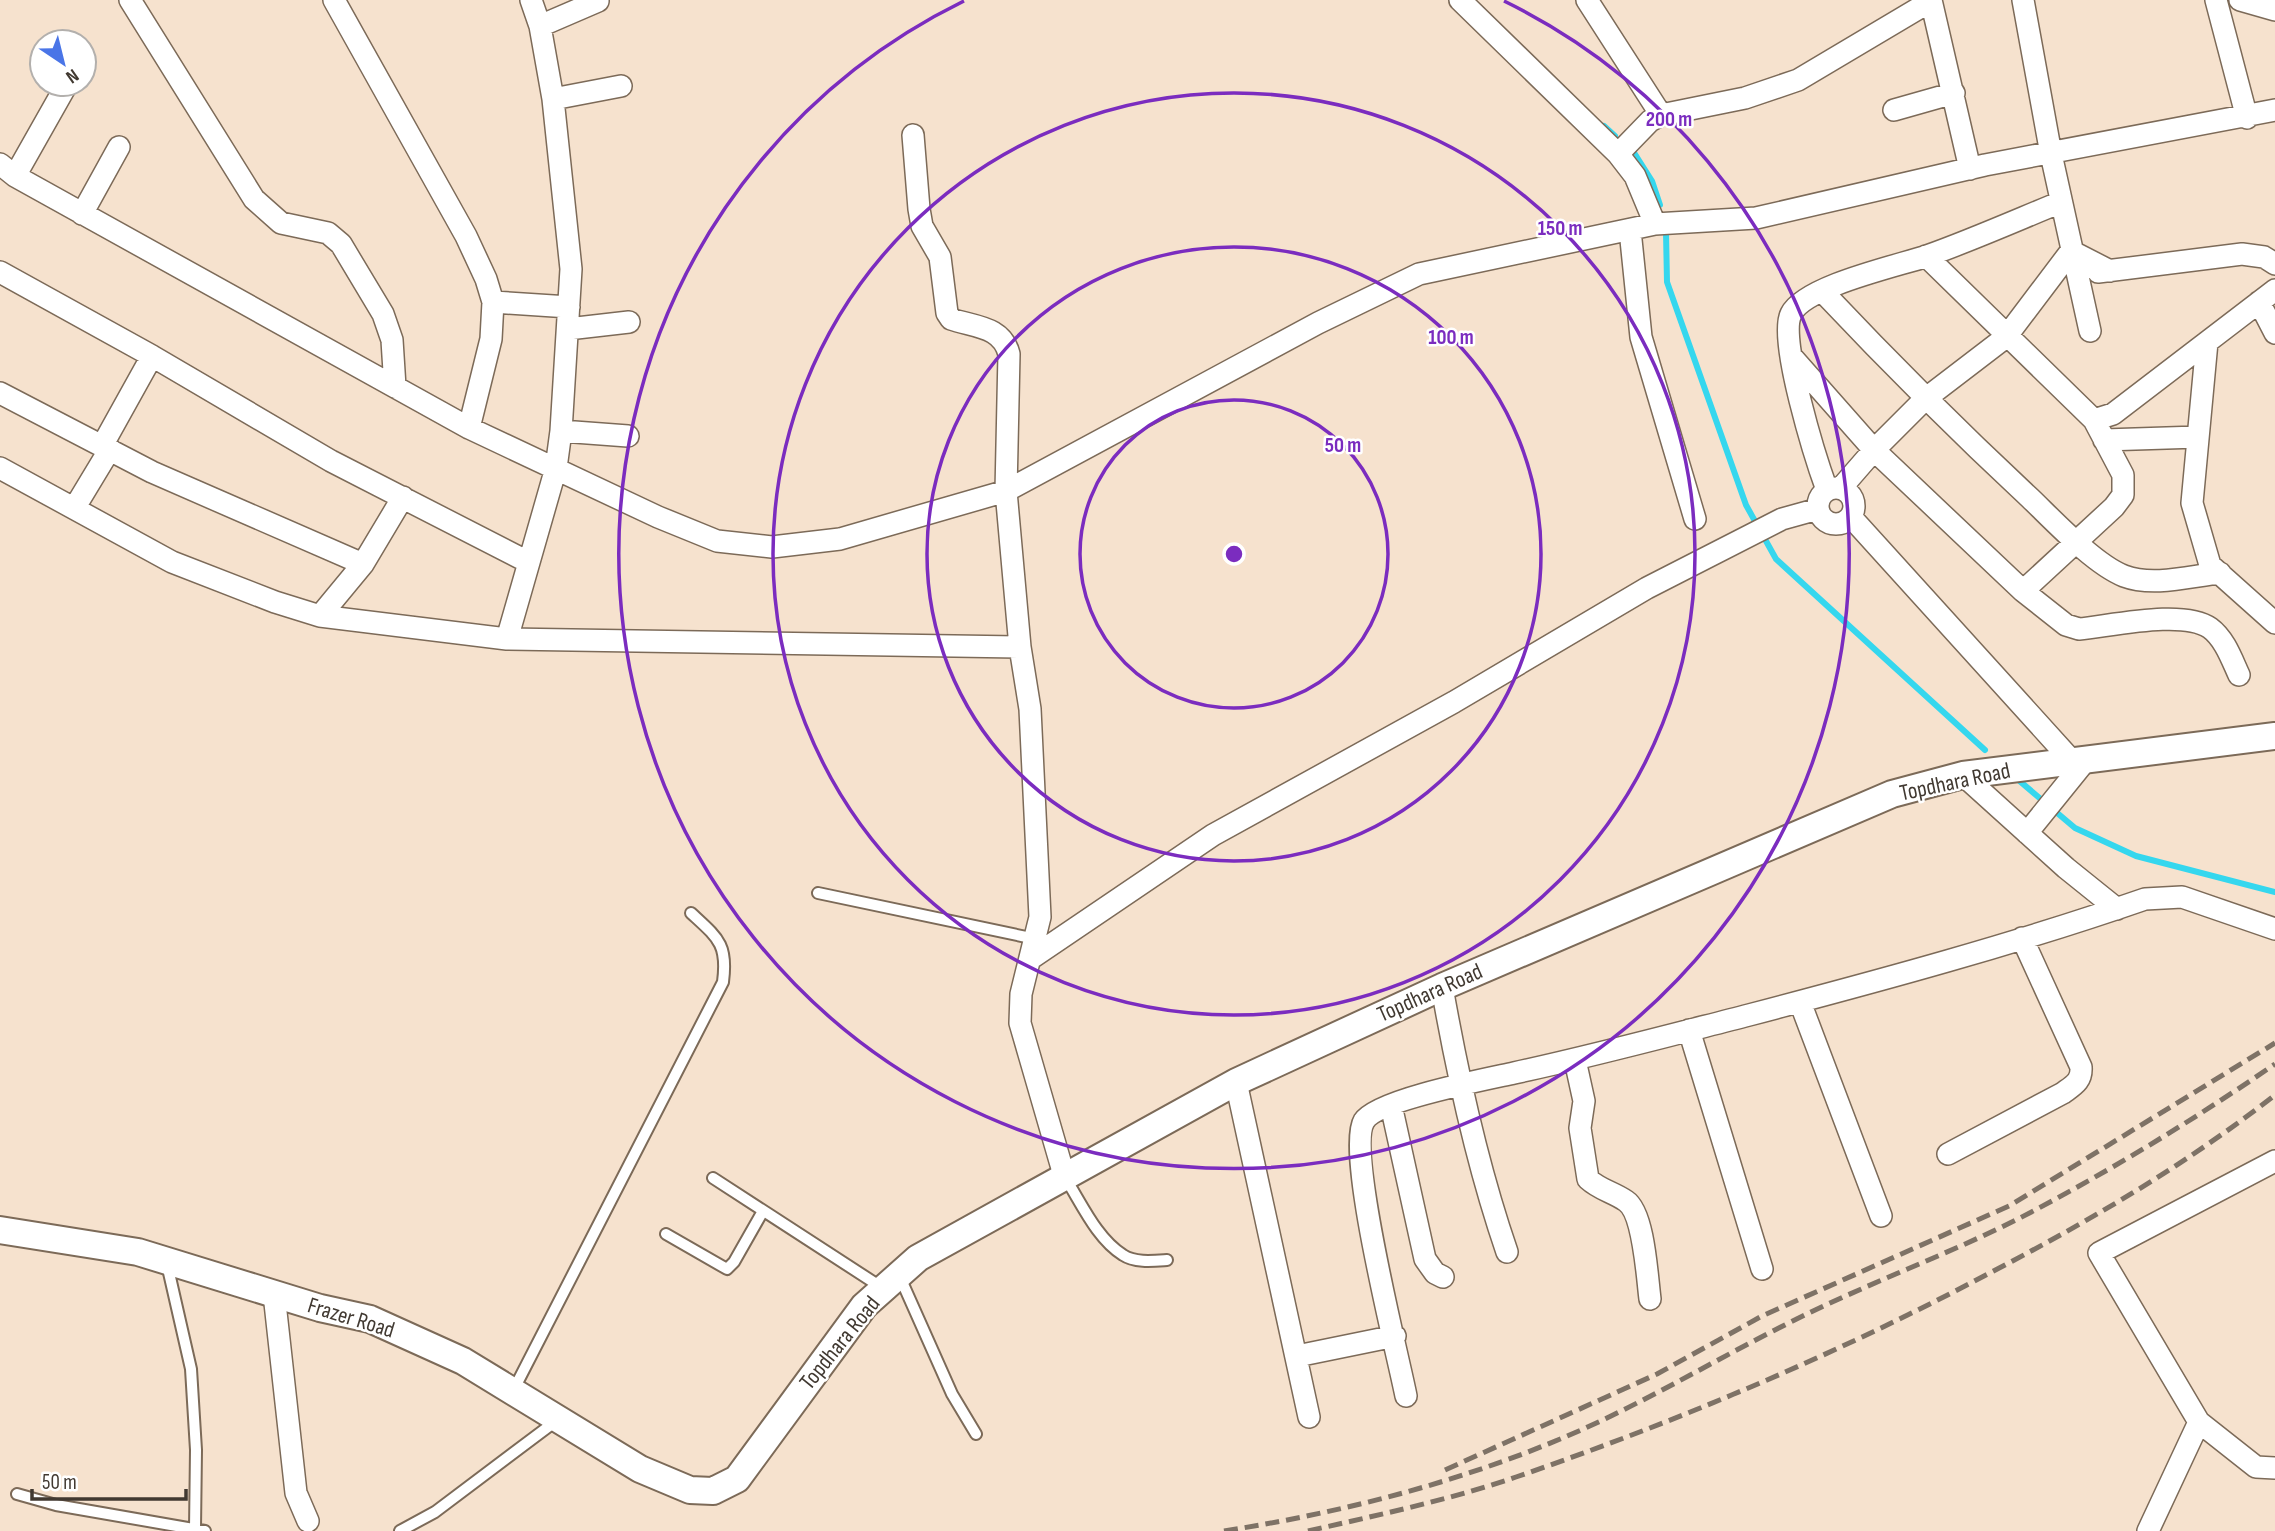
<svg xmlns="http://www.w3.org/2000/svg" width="2275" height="1531" font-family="'Sofia Sans Condensed',sans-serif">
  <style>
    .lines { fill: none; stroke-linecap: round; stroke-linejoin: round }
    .stream { stroke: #35d7ee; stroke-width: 6 }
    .service-casing { stroke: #7c6a58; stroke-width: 14 }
    .minor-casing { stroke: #7c6a58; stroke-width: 24 }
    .tertiary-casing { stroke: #7c6a58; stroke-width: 30 }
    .service { stroke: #fff; stroke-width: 10 }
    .minor { stroke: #fff; stroke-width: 21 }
    .tertiary { stroke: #fff; stroke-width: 26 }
    .rail { stroke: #7e7266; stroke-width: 5; stroke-dasharray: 14 7; stroke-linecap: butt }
    .ring { fill: none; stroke: #7b2cbf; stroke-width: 3.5 }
    .labels { text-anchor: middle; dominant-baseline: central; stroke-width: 5; stroke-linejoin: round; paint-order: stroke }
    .street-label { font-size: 23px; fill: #413931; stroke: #fff }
    .centre { fill: #7b2cbf; stroke: #fff; stroke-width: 3.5 }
    .ring-label { font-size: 21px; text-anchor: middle; font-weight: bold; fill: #7b2cbf; stroke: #fff; stroke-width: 5; stroke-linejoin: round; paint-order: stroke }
  </style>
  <rect width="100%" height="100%" fill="#f6e2ce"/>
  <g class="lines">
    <!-- stream -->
    <path class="stream" d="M1604,126L1615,136
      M1633,151L1652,181L1660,205
      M1666,232L1667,282L1746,505L1776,559L1985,750
      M2016,778L2075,828L2136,856L2275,892"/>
    <defs>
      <path id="service" d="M818,893L1036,939
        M1064,1176C1081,1202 1096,1238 1123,1255C1135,1263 1153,1261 1167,1260
        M713,1178L884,1289
        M666,1234L727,1269L734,1262L763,1211
        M167,1264L191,1369L196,1450L195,1529
        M899,1275L952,1394L976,1434
        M513,1391L723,982C728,944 718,938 691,913
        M17,1494L56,1505L205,1531
        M400,1531L435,1512L556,1421"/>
      <path id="minor" d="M130,0L254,199L281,223L328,233L341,244L383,314L392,340L395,387
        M334,0L466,236L486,279L493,302L491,339L469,428
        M1460,0L1618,154L1635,176L1655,224
        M1587,0L1661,115
        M1931,0L1970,169
        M2023,0L2051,154L2090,331
        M2216,0L2247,118
        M2240,0L2275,10
        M540,26L598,1
        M553,99L621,86
        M1894,110L1954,93
        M913,135L919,209L922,226L940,257L947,313L951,319C974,327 1002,326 1009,354L1006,491L1020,647L1030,709L1040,917L1021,994L1020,1023L1064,1175
        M1618,154L1650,121L1661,115L1745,98L1798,80L1931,1
        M0,164L15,176L469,428L658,517L717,541L772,547L840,539L1006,491L1318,323L1419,274L1655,224L1756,218L1985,165L2275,110
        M15,176L67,84
        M82,214L119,147
        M1630,230L1641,337L1695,519
        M1926,256L2094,420L2123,475V495L2114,507L2023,591
        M0,272L152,356L331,461L528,562
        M2098,272L2242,254L2264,257L2275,264
        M1822,291C1889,362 1958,431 2030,498C2054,521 2094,564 2124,576C2153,587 2191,576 2220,573
        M493,302L569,307
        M2259,302L2275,333
        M568,329L629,322
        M2207,342L2192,503L2210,565L2275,623
        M1791,356L1874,450L2023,591L2066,625L2079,629C2111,626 2183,609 2210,628C2225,639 2232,660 2239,675
        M0,393L152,472L363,564
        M2094,420L2113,414L2275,290
        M561,431L628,436
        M2104,440L2198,437
        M102,446L152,356
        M0,468L172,562L275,602L320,616L507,639L1020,647
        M1818 506a18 18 0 1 1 36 0a18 18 0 1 1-36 0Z
        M1841,488L1874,450L1925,399L2006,337L2071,251L2110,271
        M1827,490C1816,460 1778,339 1791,314C1805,286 1897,266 1927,256C1972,240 2017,220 2061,202
        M75,507L110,449
        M1851,517L2073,762
        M320,616L363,564L403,497
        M507,639L556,468L561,431L571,269L553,99L540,26L531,0
        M1963,775L2066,868L2117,909
        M2027,833L2086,760
        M1030,959L1213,835L1454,702L1647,588L1782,519L1818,509
        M1442,987C1458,1078 1477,1165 1507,1252
        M1800,1002L1881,1216
        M1689,1030L1762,1269
        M1575,1060L1584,1101L1580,1128L1588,1179C1600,1190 1613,1192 1626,1201C1644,1213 1647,1276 1650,1299
        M1236,1082L1309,1417
        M1391,1105L1425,1259L1435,1273L1443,1277
        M1948,1154L2063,1093C2074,1085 2082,1081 2081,1067L2022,938
        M274,1294L296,1493L308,1521
        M1297,1356L1395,1336
        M1406,1396C1397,1351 1346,1151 1364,1121C1377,1100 1487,1079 1514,1073C1593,1056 1671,1035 1749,1015C1882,980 2015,944 2145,899L2182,897L2275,929
        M2199,1422L2256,1467L2275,1468
        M2148,1531L2199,1422L2099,1253L2275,1161"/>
      <path id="tertiary" d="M0,1230L138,1252L320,1308L370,1319L463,1361L640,1469L690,1490L713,1491L737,1479L864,1306L918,1258L1236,1082L1442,987L1892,794L1963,775L2275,736"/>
    </defs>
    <!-- service casing -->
    <use href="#service" class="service-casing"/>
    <!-- minor casing -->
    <use href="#minor" class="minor-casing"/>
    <!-- tertiary casing -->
    <use href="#tertiary" class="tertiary-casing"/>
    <!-- service -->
    <use href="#service" class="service"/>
    <!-- minor -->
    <use href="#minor" class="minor"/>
    <!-- tertiary -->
    <use href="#tertiary" class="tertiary"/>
    <!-- rail -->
    <path class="rail" d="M1445,1470L1657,1374L1762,1316L2009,1206L2275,1043
      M1224,1531C1346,1512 1468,1480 1581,1430C1659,1395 1732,1350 1809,1313C1877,1280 1948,1254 2016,1220C2105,1174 2192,1121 2275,1064
      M1308,1531C1378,1515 1449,1500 1516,1477C1676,1422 1835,1355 1984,1276C2086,1223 2184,1166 2275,1095"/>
  </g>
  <!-- distance rings -->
  <g class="ring">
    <circle cx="1234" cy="554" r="154"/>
    <circle cx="1234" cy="554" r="307"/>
    <circle cx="1234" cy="554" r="461"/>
    <path d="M1504 1A615 615 0 1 1 964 1"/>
  </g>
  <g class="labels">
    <!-- street labels -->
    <g class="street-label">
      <text transform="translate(1955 782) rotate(-12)">Topdhara Road</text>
      <text transform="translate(1430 993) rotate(-24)">Topdhara Road</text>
      <text transform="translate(351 1318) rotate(17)">Frazer Road</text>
      <text transform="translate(840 1343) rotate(-51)">Topdhara Road</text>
    </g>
  </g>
  <circle cx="1234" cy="554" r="10" class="centre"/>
  <g class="ring-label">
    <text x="1669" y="126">200 m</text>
    <text x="1560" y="235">150 m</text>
    <text x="1451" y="344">100 m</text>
    <text x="1343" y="452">50 m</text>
  </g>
  <!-- north arrow -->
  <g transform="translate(63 63) rotate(145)"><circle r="33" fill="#ffffff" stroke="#b3b0ad" stroke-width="2"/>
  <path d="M0-5L12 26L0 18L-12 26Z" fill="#4a75e7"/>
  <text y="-10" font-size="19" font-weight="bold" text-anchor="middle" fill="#413931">N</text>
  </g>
  <!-- scale -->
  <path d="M32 1489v10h154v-10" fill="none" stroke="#413931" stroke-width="3.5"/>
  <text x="42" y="1489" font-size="21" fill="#413931" stroke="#ffffff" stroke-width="5" paint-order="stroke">50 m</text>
</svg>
